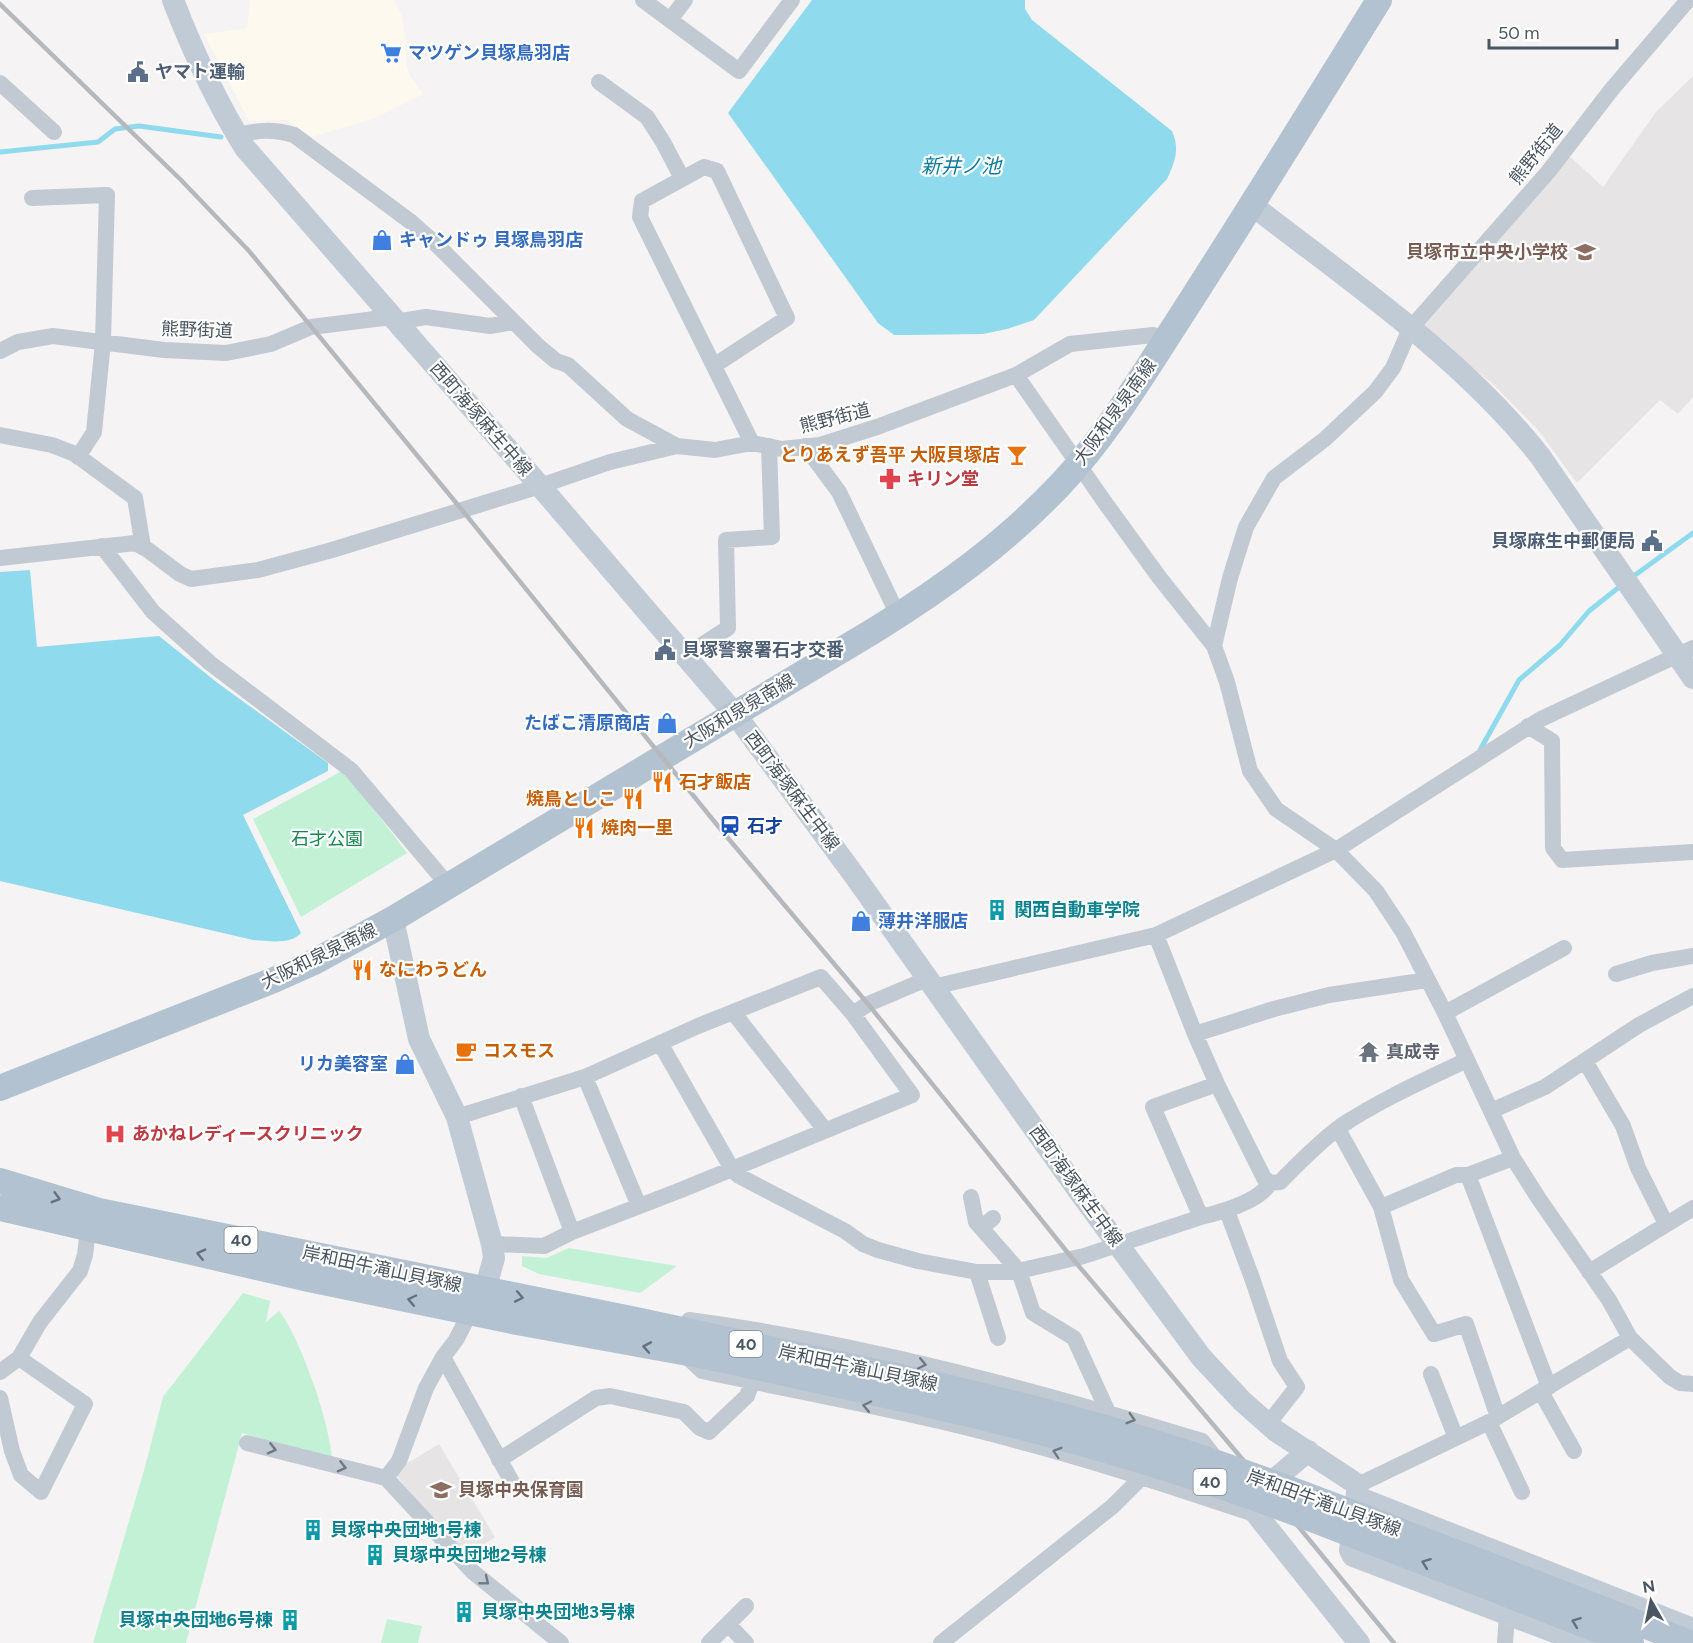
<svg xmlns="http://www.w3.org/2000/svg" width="1693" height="1643" font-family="Figtree,'Noto Sans JP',sans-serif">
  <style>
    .commercial { fill: #fdf9ef }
    .education { fill: #e6e4e5 }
    .green { fill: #c3f1d5 }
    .water { fill: #90daee }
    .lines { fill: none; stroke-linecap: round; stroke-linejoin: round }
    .stream { stroke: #90daee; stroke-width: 5 }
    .street { stroke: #c1cad2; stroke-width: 16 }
    .secondary { stroke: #c1cbd6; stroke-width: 22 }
    .primary { stroke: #b3c2d1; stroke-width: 26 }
    .rail { stroke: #b5b8bd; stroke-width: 4.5 }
    .primary-bridge { stroke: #b3c2d1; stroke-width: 26 }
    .oneway { stroke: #64717d }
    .oneway2 { stroke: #6e7983 }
    .labels { text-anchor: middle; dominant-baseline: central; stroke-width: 4.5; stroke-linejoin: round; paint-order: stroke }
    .shield { fill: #fff; stroke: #808990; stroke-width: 1.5 }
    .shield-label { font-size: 16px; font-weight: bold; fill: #4a5661 }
    .shop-label { font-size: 18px; font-weight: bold; fill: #366cbe; stroke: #fff; text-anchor: start }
    .service-label { font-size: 18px; font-weight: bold; fill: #4e5e75; stroke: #fff; text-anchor: start }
    .street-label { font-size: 18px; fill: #4a5661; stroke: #fff }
    .education-label { font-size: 18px; font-weight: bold; fill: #785e54; stroke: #fff; text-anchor: end }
    .food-label { font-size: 18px; font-weight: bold; fill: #c56008; stroke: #fff; text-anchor: start }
    .health-label { font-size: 18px; font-weight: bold; fill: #be3a42; stroke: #fff; text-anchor: start }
    .transit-label { font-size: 18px; font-weight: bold; fill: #164399; stroke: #fff; text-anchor: start }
    .park-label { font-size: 18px; fill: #17864f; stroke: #fff }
    .culture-label { font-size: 18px; font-weight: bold; fill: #0d838f; stroke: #fff; text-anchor: start }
    .worship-label { font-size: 18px; font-weight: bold; fill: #5b616d; stroke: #fff; text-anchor: start }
    .water-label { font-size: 20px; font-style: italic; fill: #0c7c9b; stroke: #fff }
  </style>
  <rect width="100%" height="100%" fill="#f5f3f3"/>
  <!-- commercial -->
  <path class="commercial" d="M250,0H394L402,16L406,42V62L410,76L423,94L375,118L312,137L287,120L249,121L204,34L247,28Z"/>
  <!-- education -->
  <path class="education" d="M1693,76V397L1678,414L1660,400L1577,483L1538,430L1493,384L1426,332L1420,317L1564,151L1603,187L1656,112Z
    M439,1444L495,1537L467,1556L421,1506L396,1475V1470Z"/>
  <!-- green -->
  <path class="green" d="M344,770L407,853L301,917L253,819Z
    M569,1248L677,1266L640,1293L539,1274L522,1266V1256L546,1258Z
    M243,1293L270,1301L266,1322L279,1311C301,1339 329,1421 332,1457L242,1433L186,1643H93L145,1467L163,1397Z
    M387,1619L422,1626L418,1643H381Z"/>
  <!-- water -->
  <path class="water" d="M812,0H1025V9L1032,20L1172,131C1180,149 1175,162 1167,179L1034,320L1007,329L983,334L910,335H894L878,323L728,113Z
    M30,570L37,647L159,636L219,684L328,763V771L243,815L301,933C290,945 269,941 253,940L0,881V572Z"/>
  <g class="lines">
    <!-- stream -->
    <path class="stream" d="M0,152L98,142L115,129L139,126L221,137
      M1631,578L1693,533
      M1480,750L1519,680L1560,645L1589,611L1623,584"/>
    <!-- street -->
    <path class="street" d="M643,0L739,71L792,0
      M670,20L685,0
      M599,82L647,117L663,142L682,178
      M0,83L54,132
      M238,135C258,130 273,129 294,135L411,222L438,246L538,346L556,361L568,365L627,419L677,446L715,450L752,443L782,449L820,445L877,427L1016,375L1070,344L1153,335L1168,338
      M32,198L107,195L103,342L94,432L78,457
      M395,322L426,317L490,326L514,322
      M0,351L18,342L53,336L164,350L226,353L271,344L311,327L391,317
      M715,365L787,318L717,171L704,167L642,201L640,217L752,443
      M1016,375L1106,504L1159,577L1214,646L1227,682L1250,771L1276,809L1336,850L1376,891L1403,932L1445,1013L1513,1158L1539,1199L1609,1300L1630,1338L1670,1377L1680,1383L1693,1384
      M0,435L52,445L75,454L135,498L143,547
      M805,446L839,492L898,615
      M102,546L153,612L210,663L351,770L448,885
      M0,558L135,543L148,550L180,574L191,579L258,570L332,550L540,486L610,462L677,446
      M1214,646L1230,578L1246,527L1274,478L1325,439L1375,392L1393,368L1410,329L1548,172L1612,89L1688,0
      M685,656L728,628L726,540L772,537L769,446
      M1528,726L1552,741L1553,848L1562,860L1693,852
      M1156,935L1195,1034L1217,1084L1264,1178L1270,1183L1280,1182C1299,1163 1319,1142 1341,1126C1380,1100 1425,1080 1467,1060
      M1616,974L1652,963L1693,956
      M933,987L1156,935L1336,850L1541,719L1693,648
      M733,1012L825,1130
      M1445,1013L1564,948
      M853,1014L868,1004L927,979
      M1195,1034L1274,1009L1329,995L1427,980
      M660,1043L732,1169L739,1176L845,1231L863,1244L878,1250L918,1261L977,1272H1014L1084,1256L1201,1217L1153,1107L1217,1084
      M1585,1061L1623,1126L1638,1168L1666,1224
      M585,1077L639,1206
      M521,1096L572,1232
      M1491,1111L1545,1087L1639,1025L1693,996
      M457,1117L585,1077L698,1026L821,977L853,1014L912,1095L681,1190L572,1232L544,1246L492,1244
      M1338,1129L1381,1207L1456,1175H1468
      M1513,1158L1468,1175L1549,1387
      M971,1197L976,1222L1019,1271L1033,1313L1074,1338L1108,1412
      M1381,1207L1401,1280L1434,1334L1466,1324L1498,1417
      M1227,1211L1252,1278L1280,1361L1297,1387L1268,1424
      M1201,1217C1221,1212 1259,1202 1270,1183
      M981,1228L993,1218
      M977,1272L998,1338
      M1589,1272L1693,1208
      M689,1320C863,1343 1034,1390 1202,1441L1219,1463
      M684,1354L702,1371C809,1394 917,1413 1022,1442C1101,1463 1179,1489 1257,1515
      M443,1357L512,1482
      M0,1372L19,1358L40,1322L80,1271L85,1255L88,1229
      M1431,1374L1456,1438
      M1541,1392L1574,1451
      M0,1398L12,1451L21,1475L41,1492L85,1404L19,1358
      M1489,1422L1522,1492
      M247,1443L386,1478L473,1572L561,1643
      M499,1460L596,1398L610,1396L684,1412L700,1428L709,1432L747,1396L752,1382
      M386,1478L399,1461L426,1388L443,1357L456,1340L474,1305
      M1358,1485L1489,1422L1630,1338
      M728,1624L746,1643
      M709,1643L746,1606
      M941,1643L1113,1506L1142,1477
      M1505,1643L1507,1614"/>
    <!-- secondary -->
    <path class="secondary" d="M173,0C193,52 216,101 245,148L540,486L735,714L854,875L1080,1193L1201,1357L1242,1401L1276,1431L1358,1485L1350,1550L1353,1556L1584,1643
      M1252,205C1351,282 1462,357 1540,456L1693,678
      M393,919L419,1039L457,1117L492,1244L494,1258L485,1290
      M1259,1493L1308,1451
      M1357,1497L1693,1629
      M1257,1515L1359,1643"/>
    <!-- primary -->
    <path class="primary" d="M0,1088L274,980L312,963L393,919L875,630C943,588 1005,543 1060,485C1107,435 1142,376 1179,319C1247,213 1313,107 1379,0
      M0,1181L99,1211L636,1320L937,1385
      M0,1208L309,1279L517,1322L710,1357L931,1405
      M1486,1564L1690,1643
      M1481,1584L1631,1643"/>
    <!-- rail -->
    <path class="rail" d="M0,4L181,180L249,251L462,510L722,831L868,1004L1072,1258L1266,1487L1394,1643"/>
    <!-- primary-bridge -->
    <path class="primary-bridge" d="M937,1385C1008,1402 1079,1419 1149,1441C1263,1476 1374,1522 1486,1564
      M931,1405C1041,1430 1149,1460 1255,1498C1331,1525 1405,1556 1481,1584"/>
  </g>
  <!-- one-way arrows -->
  <defs><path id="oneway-chevron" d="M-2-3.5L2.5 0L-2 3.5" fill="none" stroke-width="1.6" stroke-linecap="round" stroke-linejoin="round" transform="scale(1.5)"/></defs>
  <g class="oneway">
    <use href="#oneway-chevron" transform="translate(56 1198) rotate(16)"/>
    <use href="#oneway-chevron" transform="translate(201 1254) rotate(-167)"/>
    <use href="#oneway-chevron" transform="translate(519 1297) rotate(11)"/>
    <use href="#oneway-chevron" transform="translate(412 1300) rotate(-168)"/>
    <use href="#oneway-chevron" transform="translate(647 1347) rotate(-170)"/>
    <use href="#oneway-chevron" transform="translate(1426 1563) rotate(-159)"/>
    <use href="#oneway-chevron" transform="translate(1576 1622) rotate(-159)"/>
  </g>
  <g class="oneway2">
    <use href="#oneway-chevron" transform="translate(922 1364) rotate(12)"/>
    <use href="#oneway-chevron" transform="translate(867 1406) rotate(-168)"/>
    <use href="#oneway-chevron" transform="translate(1131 1419) rotate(17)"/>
    <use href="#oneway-chevron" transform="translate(272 1449) rotate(14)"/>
    <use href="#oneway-chevron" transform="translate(1057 1452) rotate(-163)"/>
    <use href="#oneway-chevron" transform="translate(342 1467) rotate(14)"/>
    <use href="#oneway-chevron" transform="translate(485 1581) rotate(39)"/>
  </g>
  <!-- icons -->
  <defs>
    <symbol id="supermarket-bare" viewBox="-9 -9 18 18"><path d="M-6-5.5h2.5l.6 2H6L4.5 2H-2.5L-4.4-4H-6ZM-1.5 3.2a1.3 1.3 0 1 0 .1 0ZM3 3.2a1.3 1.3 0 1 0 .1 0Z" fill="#3f7fe0" stroke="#fff" stroke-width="2.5" paint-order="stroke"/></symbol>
    <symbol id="civic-bare" viewBox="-9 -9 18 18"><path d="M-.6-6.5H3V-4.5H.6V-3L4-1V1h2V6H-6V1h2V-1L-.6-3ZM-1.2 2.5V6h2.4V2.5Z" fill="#5c6f8a" stroke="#fff" stroke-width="2.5" paint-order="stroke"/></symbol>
    <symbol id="shop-bare" viewBox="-9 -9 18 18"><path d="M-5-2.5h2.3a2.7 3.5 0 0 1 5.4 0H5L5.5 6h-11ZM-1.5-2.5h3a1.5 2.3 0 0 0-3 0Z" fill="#3f7fe0" stroke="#fff" stroke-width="2.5" paint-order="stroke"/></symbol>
    <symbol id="university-bare" viewBox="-9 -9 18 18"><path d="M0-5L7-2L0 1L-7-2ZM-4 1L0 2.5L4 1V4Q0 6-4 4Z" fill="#8d6e63" stroke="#fff" stroke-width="2.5" paint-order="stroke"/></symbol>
    <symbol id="bar-bare" viewBox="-9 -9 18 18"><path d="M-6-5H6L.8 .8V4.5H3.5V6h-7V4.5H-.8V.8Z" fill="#e8710a" stroke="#fff" stroke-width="2.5" paint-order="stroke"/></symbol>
    <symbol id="pharmacy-bare" viewBox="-9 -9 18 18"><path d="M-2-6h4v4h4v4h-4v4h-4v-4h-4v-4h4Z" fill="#e0444e" stroke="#fff" stroke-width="2.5" paint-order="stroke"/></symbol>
    <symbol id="restaurant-bare" viewBox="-9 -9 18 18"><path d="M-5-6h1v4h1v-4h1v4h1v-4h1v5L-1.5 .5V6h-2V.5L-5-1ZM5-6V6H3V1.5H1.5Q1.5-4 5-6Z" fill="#e8710a" stroke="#fff" stroke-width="2.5" paint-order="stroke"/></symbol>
    <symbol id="station-bare" viewBox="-9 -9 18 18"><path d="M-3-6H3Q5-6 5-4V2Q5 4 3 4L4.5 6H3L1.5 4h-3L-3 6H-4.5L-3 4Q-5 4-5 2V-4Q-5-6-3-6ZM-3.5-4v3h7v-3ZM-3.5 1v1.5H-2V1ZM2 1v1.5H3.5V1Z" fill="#1a4fb4" stroke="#fff" stroke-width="2.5" paint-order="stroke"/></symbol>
    <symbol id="building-bare" viewBox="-9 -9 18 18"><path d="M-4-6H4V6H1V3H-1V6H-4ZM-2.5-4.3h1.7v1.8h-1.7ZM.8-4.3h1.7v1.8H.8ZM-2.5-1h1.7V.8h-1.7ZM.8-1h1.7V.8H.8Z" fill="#0f9aa8" stroke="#fff" stroke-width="2.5" paint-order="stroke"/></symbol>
    <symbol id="cafe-bare" viewBox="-9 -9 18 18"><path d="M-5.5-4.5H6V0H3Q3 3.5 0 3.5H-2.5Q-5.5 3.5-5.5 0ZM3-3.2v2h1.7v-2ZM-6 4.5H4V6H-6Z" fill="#e8710a" stroke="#fff" stroke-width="2.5" paint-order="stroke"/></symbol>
    <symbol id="temple-bare" viewBox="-9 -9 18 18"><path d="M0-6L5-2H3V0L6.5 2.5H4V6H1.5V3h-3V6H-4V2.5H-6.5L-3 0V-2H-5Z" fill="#6b7280" stroke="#fff" stroke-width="2.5" paint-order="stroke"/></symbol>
    <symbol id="hospital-bare" viewBox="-9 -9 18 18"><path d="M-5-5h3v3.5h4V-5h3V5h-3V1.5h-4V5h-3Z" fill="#e0444e" stroke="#fff" stroke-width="2.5" paint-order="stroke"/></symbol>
    <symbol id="school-bare" viewBox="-9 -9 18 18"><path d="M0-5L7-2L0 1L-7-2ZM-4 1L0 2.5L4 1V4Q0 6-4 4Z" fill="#8d6e63" stroke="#fff" stroke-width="2.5" paint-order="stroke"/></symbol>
  </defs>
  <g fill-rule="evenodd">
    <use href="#supermarket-bare" x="376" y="38" width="30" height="30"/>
    <use href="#civic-bare" x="123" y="57" width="30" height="30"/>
    <use href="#shop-bare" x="367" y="225" width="30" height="30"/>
    <use href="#university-bare" x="1570" y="237" width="30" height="30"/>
    <use href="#bar-bare" x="1002" y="440" width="30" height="30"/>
    <use href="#pharmacy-bare" x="875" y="464" width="30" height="30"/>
    <use href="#civic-bare" x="1637" y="526" width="30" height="30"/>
    <use href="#civic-bare" x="650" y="635" width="30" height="30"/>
    <use href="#shop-bare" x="652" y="708" width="30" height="30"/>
    <use href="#restaurant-bare" x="647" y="767" width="30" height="30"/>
    <use href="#restaurant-bare" x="618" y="784" width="30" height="30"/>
    <use href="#station-bare" x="715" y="811" width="30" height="30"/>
    <use href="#restaurant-bare" x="569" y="813" width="30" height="30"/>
    <use href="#building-bare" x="982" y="895" width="30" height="30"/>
    <use href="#shop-bare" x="846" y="906" width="30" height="30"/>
    <use href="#restaurant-bare" x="347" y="955" width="30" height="30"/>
    <use href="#cafe-bare" x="451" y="1036" width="30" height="30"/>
    <use href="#temple-bare" x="1354" y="1037" width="30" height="30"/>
    <use href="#shop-bare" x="390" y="1049" width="30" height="30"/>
    <use href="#hospital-bare" x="100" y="1119" width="30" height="30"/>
    <use href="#school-bare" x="426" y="1475" width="30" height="30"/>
    <use href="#building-bare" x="298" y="1515" width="30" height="30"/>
    <use href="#building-bare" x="360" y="1540" width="30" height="30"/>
    <use href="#building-bare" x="449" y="1597" width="30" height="30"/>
    <use href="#building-bare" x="275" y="1605" width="30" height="30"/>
  </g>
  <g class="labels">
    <!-- shield labels -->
    <g class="shield">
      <rect x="224.5" y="1227" width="33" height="26" rx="4.5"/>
      <rect x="729.5" y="1331" width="33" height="26" rx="4.5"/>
      <rect x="1193.5" y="1469" width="33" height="26" rx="4.5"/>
    </g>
    <g class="shield-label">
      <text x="241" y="1240">40</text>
      <text x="746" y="1344">40</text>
      <text x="1210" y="1482">40</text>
    </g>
    <!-- shop labels -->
    <g class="shop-label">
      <text x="408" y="53">マツゲン貝塚鳥羽店</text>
      <text x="399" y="240">キャンドゥ 貝塚鳥羽店</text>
      <text x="650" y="723" text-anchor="end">たばこ清原商店</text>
      <text x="878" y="921">薄井洋服店</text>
      <text x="388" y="1064" text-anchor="end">リカ美容室</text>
    </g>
    <!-- service labels -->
    <g class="service-label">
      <text x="155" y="72">ヤマト運輸</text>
      <text x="1635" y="541" text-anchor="end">貝塚麻生中郵便局</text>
      <text x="682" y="650">貝塚警察署石才交番</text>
    </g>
    <!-- street labels -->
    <g class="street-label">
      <text transform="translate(1536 154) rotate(-51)">熊野街道</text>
      <text transform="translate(197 330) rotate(2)">熊野街道</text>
      <text transform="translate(1115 412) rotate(-54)">大阪和泉泉南線</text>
      <text transform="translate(835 418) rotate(-14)">熊野街道</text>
      <text transform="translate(481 419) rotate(49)">西町海塚麻生中線</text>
      <text transform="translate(739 711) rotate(-31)">大阪和泉泉南線</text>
      <text transform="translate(792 791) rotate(53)">西町海塚麻生中線</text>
      <text transform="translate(319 956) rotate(-26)">大阪和泉泉南線</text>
      <text transform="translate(1076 1186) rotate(54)">西町海塚麻生中線</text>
      <text transform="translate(382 1269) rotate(12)">岸和田牛滝山貝塚線</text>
      <text transform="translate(858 1368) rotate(12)">岸和田牛滝山貝塚線</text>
      <text transform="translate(1324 1503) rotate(20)">岸和田牛滝山貝塚線</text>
    </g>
    <!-- education labels -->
    <g class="education-label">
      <text x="1568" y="252">貝塚市立中央小学校</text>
      <text x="458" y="1490" text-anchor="start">貝塚中央保育園</text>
    </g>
    <!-- food labels -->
    <g class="food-label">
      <text x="1000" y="455" text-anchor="end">とりあえず吾平 大阪貝塚店</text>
      <text x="679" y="782">石才飯店</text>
      <text x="616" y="799" text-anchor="end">焼鳥としこ</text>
      <text x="601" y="828">焼肉一里</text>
      <text x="379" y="970">なにわうどん</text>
      <text x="483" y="1051">コスモス</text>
    </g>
    <!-- health labels -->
    <g class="health-label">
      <text x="907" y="479">キリン堂</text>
      <text x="132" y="1134">あかねレディースクリニック</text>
    </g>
    <!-- transit labels -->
    <g class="transit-label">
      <text x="747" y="826">石才</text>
    </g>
    <!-- park labels -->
    <g class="park-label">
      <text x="327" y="839">石才公園</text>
    </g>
    <!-- culture labels -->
    <g class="culture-label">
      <text x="1014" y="910">関西自動車学院</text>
      <text x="330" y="1530">貝塚中央団地1号棟</text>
      <text x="392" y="1555">貝塚中央団地2号棟</text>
      <text x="481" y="1612">貝塚中央団地3号棟</text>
      <text x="273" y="1620" text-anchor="end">貝塚中央団地6号棟</text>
    </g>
    <!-- worship labels -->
    <g class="worship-label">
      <text x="1386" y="1052">真成寺</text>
    </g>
    <!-- water labels -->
    <g class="water-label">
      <text x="961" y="166">新井ノ池</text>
    </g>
  </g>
  <!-- north arrow -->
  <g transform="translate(1651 1601) rotate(351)" stroke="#ffffff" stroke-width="4.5" paint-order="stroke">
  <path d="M0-4.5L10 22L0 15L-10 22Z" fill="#4a5661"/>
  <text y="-9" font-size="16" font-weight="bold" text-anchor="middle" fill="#4a5661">N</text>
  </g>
  <!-- scale -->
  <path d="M1489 39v9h128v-9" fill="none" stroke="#4a5661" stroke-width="3"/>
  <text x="1498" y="39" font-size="18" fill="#4a5661" stroke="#ffffff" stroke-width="4.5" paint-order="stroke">50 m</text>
</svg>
